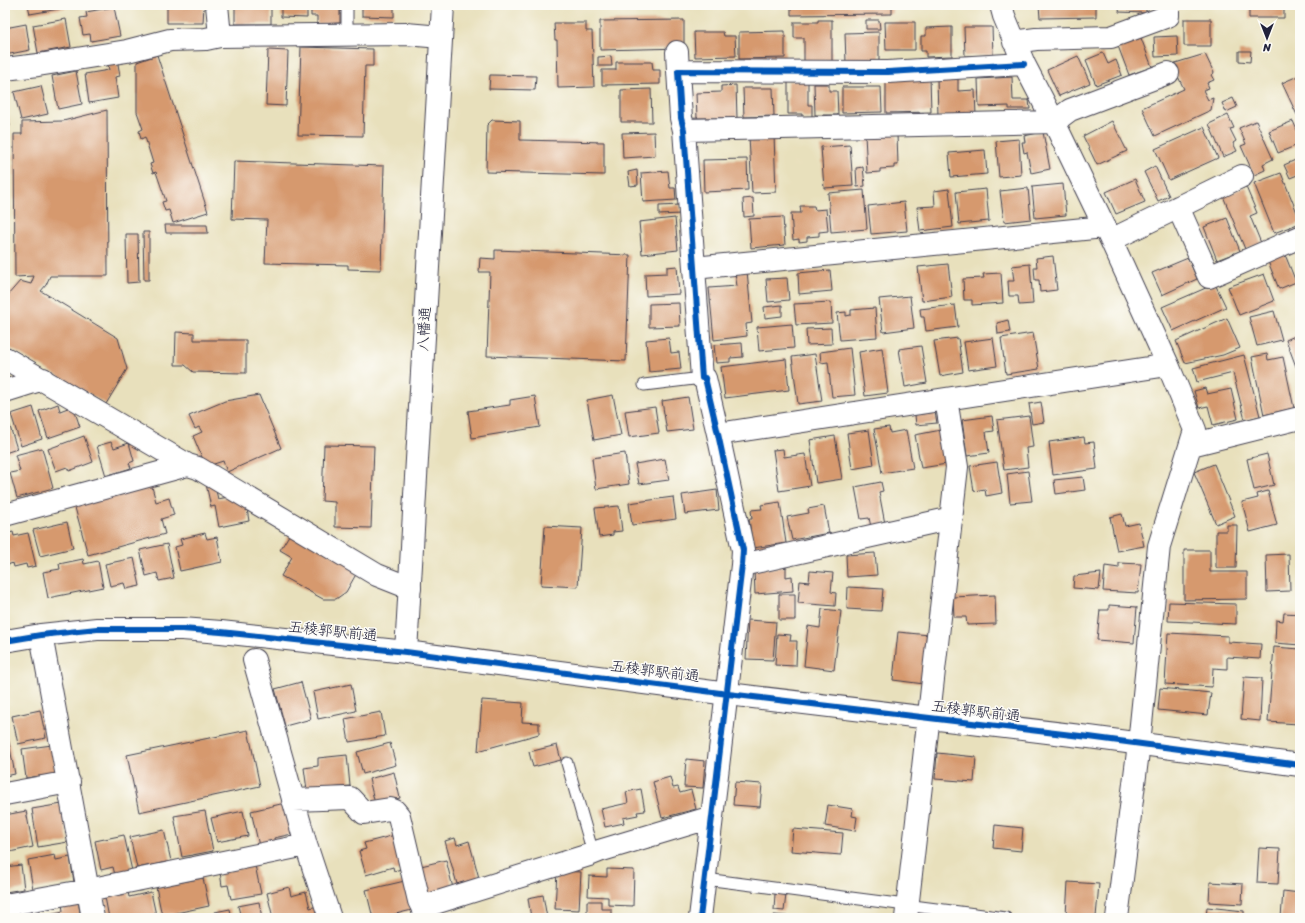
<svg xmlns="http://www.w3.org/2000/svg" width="1305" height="923" font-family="Sriracha,'Klee One',sans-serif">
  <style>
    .building { fill: #d6996e }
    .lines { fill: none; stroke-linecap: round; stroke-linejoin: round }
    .lane-casing { stroke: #403e4e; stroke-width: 13 }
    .street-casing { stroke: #403e4e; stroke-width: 24 }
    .secondary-casing { stroke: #403e4e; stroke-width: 24 }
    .lane { stroke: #fff; stroke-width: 11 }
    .street { stroke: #fff; stroke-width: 22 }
    .secondary { stroke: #fff; stroke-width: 22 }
    .cycleway-casing { stroke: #fdfcf7; stroke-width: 8 }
    .cycleway { stroke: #0057b8; stroke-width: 6 }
    .labels { text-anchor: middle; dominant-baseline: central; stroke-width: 3; stroke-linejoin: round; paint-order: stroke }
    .street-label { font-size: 15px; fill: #22223b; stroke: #fdfcf7 }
  </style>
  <rect width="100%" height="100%" fill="#fdfcf7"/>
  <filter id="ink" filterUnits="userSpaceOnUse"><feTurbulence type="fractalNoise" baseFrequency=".025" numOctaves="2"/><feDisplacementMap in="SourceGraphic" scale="8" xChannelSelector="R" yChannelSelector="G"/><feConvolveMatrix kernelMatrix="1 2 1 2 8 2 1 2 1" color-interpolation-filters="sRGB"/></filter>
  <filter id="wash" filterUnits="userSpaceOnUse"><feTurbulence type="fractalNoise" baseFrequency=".012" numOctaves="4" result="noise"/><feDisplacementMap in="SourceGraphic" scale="16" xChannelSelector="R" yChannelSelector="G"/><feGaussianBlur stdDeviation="0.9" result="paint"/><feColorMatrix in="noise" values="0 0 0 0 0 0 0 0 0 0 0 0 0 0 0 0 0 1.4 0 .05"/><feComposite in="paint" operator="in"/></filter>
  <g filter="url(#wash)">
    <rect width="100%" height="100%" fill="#e8e0bc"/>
    <g id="blocks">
      <!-- building -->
      <path class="building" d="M28,5H76V6L30,14Z
        M167,5H204L203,23H167Z
        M235,5H271V24H235Z
        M281,5H307V18L281,17Z
        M311,5H340V23L317,24V16H311Z
        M362,5H394V17L362,16Z
        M791,5H892V14L791,15Z
        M1039,5H1096V17L1040,18Z
        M1120,5H1146V13L1119,12Z
        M1249,5H1284V18H1249Z
        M114,7L120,36L91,41L90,34L83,35L80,18L87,17L86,12Z
        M66,19L71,47L38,53L33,25Z
        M1184,19H1211V46H1184Z
        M684,20V48L600,50V21Z
        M818,20H832V61H804V38H794V22H818Z
        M866,20H879L880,29H866Z
        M885,22H915V50H886Z
        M554,23H586V31H592L594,87L558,88L557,40H555Z
        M26,24L30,50L5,55V28Z
        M952,27V56L926,57V51H921V36H926V28Z
        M964,27H992L993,55L965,56Z
        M785,31V58L739,59V32Z
        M694,32H723L724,36H735L736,56L695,57Z
        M879,32V62L846,63L845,33Z
        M1177,36L1178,56L1155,57L1154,37Z
        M1141,38L1152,67L1129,75L1118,46Z
        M301,47L373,49V66H365L363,136L298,135Z
        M268,50L288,51L286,106L266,105Z
        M1239,51H1251L1250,62L1239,61Z
        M1103,53L1108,64L1116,60L1122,75L1096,85L1086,60Z
        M1205,54L1214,73L1211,75L1214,80L1207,83L1209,88L1203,90L1208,100L1213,98L1211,110L1155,136L1142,108L1184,89L1172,64Z
        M157,55L208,212L173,223L169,210L165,211L162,202L166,201L156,172L153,173L150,164L153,163L145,137L141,139L139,131L143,129L137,112V62Z
        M611,56L612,66H598V57Z
        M1078,56L1090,83L1059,96L1047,70Z
        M117,58L120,76L115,77L118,98L89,103L85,74L109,70L107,60Z
        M616,62H652L653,70H660V84L602,85V70H616Z
        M76,71L82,104L58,109L52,76Z
        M490,75L536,76L535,90L489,89Z
        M1300,75V114L1297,115L1282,83Z
        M930,77L931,112L886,113V79Z
        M958,77V91L975,90L976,116L938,117L937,78Z
        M1012,77L1013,100H1029L1030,109H1009V106L979,107L978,79Z
        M788,81H808V105H812V118L802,117V114H788Z
        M814,84H829V91H837L838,115H815Z
        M736,85L737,118H697L696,93L721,92V86Z
        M41,86L48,114L21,120L14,92Z
        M842,87H881L882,112L842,113Z
        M743,88H773L774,116L744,117Z
        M651,89L652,122H621V90Z
        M1233,98L1237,107L1226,112L1222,103Z
        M6,102L10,126L5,127V103Z
        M107,110L108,276H50L46,285L41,291L118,338L127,369L106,404L5,345V295L7,296L20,281L31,284L34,276L15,277L14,134H22V122L63,121Z
        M1228,115L1234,128L1230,129L1236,141L1233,143L1237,151L1223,157L1209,124Z
        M492,120L520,121V140L604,142V175L486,172L487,125Z
        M1112,121L1127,151L1097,165L1083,136Z
        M1256,121L1273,159L1263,164L1265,170L1254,175L1241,146L1246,144L1239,128Z
        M1293,121L1300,137V144L1278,153L1269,131Z
        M1204,127L1218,158L1169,180L1155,149Z
        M654,132L655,156L623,158L622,133Z
        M1043,132L1050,169L1031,173L1027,152L1024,153L1022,142H1025L1024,136Z
        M897,134L898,165H894V168L880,169V172L867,173L865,135Z
        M774,135L776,192L752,193L749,136Z
        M1019,139L1021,175L999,177L996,141Z
        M850,145L853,186L824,188L821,147Z
        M985,150L987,174L951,177L949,153Z
        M1300,158V174L1290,178L1284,165Z
        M747,159L748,190L704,192L703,160Z
        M234,161L384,166L381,270L348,269V265L265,263L267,220L232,219Z
        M1155,166L1169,196L1158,201L1144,172Z
        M863,167L865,186L857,187L856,168Z
        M637,170L638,185L630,186L628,172Z
        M668,171L670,188H675L676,200L643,202L641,173Z
        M1281,173L1300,220V223L1274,233L1254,183Z
        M1135,179L1145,202L1116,214L1106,192Z
        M1063,184L1066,215L1035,218L1032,187Z
        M1246,187L1257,213L1250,216L1261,243L1245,249L1223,196Z
        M1028,188L1031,219L1004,222L1000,191Z
        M949,189L953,227L920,231L917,207L935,206L934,191Z
        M986,189L989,221L959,224L956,192Z
        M864,190L867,229L831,232L828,193Z
        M753,198L754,216L744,217L743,199Z
        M904,202L907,231L871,234L868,206Z
        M680,205L681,214L659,215V206Z
        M800,206H814L815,210L826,209L828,231L819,232V236L807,237V241L799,242V239L793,240L791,213H801Z
        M783,217L785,245L751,248L749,219Z
        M675,218L678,250L642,254L639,222Z
        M1227,218L1240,251L1217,260L1204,227Z
        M165,225H207L208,233H166Z
        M143,232H149V280H144Z
        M126,234H138L139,282L127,283Z
        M495,250L630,255L626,361L487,356L490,272H479L480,258L495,259Z
        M1284,252L1296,282L1279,289L1267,259Z
        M1053,256L1057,290L1040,292L1039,280H1035L1034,267H1037L1036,258Z
        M1188,258L1197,279L1162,295L1152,273Z
        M948,264L952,297L922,301L918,267Z
        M1030,264L1033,304L1019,305L1018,296H1009L1008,281H1014L1012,266Z
        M677,266L679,294L646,296L645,274L667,273V267Z
        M830,270L832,291L799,294L798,273Z
        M747,271L752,323L746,324L747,336L714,340L709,288L737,286L735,273Z
        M1001,273L1003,303L972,305V300H964L963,279L984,278L983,274Z
        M1264,274L1274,301L1239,315L1228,287Z
        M787,278L789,300L768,302L766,279Z
        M1215,284L1226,307L1173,331L1162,307Z
        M910,296L914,328L883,332L879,299Z
        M831,302L832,323L796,325L794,304Z
        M679,303L680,326L649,327V304Z
        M782,305V316L765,318L764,307Z
        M955,305L958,327L926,331L924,317H921L920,309Z
        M875,308L877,337L840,340L837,313L846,312V316L851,315V310Z
        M1274,311L1282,340L1257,346L1249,317Z
        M1300,317V327L1296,318Z
        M1227,318L1240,348L1223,355L1185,363L1176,341Z
        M1008,320L1010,332L998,334L997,323Z
        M792,324L794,348L759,351L757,327Z
        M831,328L832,344L807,345L806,329Z
        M176,332L194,333V340H246V373L193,372L185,365H175Z
        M1033,333L1039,369L1006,374L1001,338Z
        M1297,335L1300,342V377L1286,340Z
        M669,338L671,353L679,352L681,369L649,372L646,340Z
        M958,338L963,372L940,376L934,341Z
        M993,338L997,366L968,370L964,342Z
        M742,343L743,357L730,358V362L716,363L714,345Z
        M921,346L927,383L905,387L899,349Z
        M850,348L855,395L832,397L828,362L821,363L820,352Z
        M882,348L888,393L865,396L859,352Z
        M815,354L822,401L798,404L792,357Z
        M1267,354L1268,360L1283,357L1294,408L1264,415L1252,357Z
        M1244,355L1260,416L1245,420L1233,373L1197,382L1193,368Z
        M786,359L789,390L725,398L721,367Z
        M1205,388L1207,394L1231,389L1238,419L1213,425L1208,406L1199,408L1194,391Z
        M259,395L281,448L227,472L223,461L211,465L204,462L193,436L202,432L199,427L195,429L189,416L225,401Z
        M613,395L621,435L594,440L587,400Z
        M535,396L540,427L472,438L468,411L510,405V400Z
        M688,397L693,429L667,432L662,401Z
        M1041,402L1044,422L1032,424L1029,404Z
        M58,404L60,411L73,406L80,427L48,438L39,411Z
        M33,407L42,439L21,446L11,414Z
        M655,407L659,433L629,437L625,411Z
        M935,412L937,423L916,425L915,415Z
        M992,416L994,431L986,432L989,453L967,456L962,420Z
        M1029,416L1033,447L1026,448L1028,467L1004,470L997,420Z
        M7,417L17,449L5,453V418Z
        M889,427L890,433L906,430L913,468L882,473L874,429Z
        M869,430L874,465L852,469L847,433Z
        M941,430L947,464L921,468L915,435Z
        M84,436L93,462L69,471L67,467L56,471L48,449Z
        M835,436L842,479L816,483L810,440Z
        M1084,437L1085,443L1094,442L1097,469L1053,475L1049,442Z
        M111,442L114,448L129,443L134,461L129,463L131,468L106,476L97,446Z
        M324,445L374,446L371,528L335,527V502L322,501Z
        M42,448L53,488L17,498L10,473L20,471L15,455Z
        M783,449L784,457L805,454L810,486L779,491L773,450Z
        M625,453L629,484L596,489L592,458Z
        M1267,454L1274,485L1254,490L1247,459Z
        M665,459L669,480L639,484L635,464Z
        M997,462L1002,493L986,496L985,489L974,491L970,466Z
        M1214,464L1235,516L1216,524L1194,472Z
        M1028,471L1032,501L1010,503L1007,474Z
        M1083,477L1085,490L1056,494L1054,480Z
        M881,482L883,491L879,492L885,524L871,527L869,518L861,519L855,487Z
        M151,483L156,502L169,498L174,515L161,519L165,534L88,555L74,504Z
        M214,483L218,499L239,495L246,503L249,521L219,527L215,506L211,507L206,484Z
        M717,490L719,510L685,514L682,495Z
        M1268,491L1277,525L1250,532L1242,502L1258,498L1257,494Z
        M673,497L676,519L632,525L629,503Z
        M780,502L786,543L753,548L749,519H752L751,510L762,509L761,505Z
        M619,506L622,531L613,532V535L599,537L595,508Z
        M824,506L829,533L792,540L787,517L809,513L808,509Z
        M1122,514L1125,526L1139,523L1144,546L1117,551L1110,517Z
        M67,522L73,548L40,556L33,530Z
        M1227,525H1237L1236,568H1216V531H1227Z
        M545,526L582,528L578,587L541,585Z
        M13,532L14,536L28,533L36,566L27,568L26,564L14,567L13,563L7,565L5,557V534Z
        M291,532L359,569L346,592L336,599H323L281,576L292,557L280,550Z
        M205,533L207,539L217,537L222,562L180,571L175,547L182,545L180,539Z
        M167,544L174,578L159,581L157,573L146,576L140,550Z
        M1184,550H1210V572H1247V599L1184,600Z
        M875,553L877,575L847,577L846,555Z
        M1289,554L1290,591L1267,592L1266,555Z
        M134,558L140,586L126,589L124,583L110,586L105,564Z
        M83,559L84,564L98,561L103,587L48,598L43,572L60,569L59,564Z
        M1119,563L1141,564L1138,593L1103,591L1105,566L1119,568Z
        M786,567V577L792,576L793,591L755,594L754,569Z
        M810,571L833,573L831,592L836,593L835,606L798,603L800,581L809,582Z
        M1101,573L1099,590L1073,588L1074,576Z
        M848,587L883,589L881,611L847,609Z
        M779,594H795V620H779Z
        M995,595L996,624L967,625L966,617H954L953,597Z
        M1169,602L1236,604V624L1168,621Z
        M1109,605L1137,607L1134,643L1097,640L1100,610H1109Z
        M822,609L841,611L834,670L804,666L808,626L820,628Z
        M1284,613L1300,614V645L1275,643L1276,620L1283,621Z
        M748,620L776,622L773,660L746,659Z
        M898,632L929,635L924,684L893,680Z
        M1168,633L1228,636V642L1261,644L1260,659L1227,657V669L1213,668L1212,687L1165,684Z
        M777,634L791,635L790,641H797L796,666L775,665Z
        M1274,647L1300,649V698L1298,724L1268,722Z
        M1244,677L1262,678L1260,721L1241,719Z
        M301,682L311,719L285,726L275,689Z
        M351,684L356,711L318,719L313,692Z
        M1160,688L1211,693L1208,715L1158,710Z
        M482,700L523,703L522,722L539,723V734L478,751Z
        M40,710L46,738L18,744L12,716Z
        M381,712L385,736L349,742L345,719Z
        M248,730L260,786L139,812L127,755Z
        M8,738L15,774L5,776V739Z
        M390,743L396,765L363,774L357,752Z
        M52,745L56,774L26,778L22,749Z
        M557,745L561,760L533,767L529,752Z
        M937,753L976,757L974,782L935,779Z
        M347,755L350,786L307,790L304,768L318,766V758Z
        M686,759L705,761L703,788L684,787Z
        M394,772L400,798L375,804L369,779Z
        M670,777L673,788L678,787L680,793L691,790L696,809L662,818L653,782Z
        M735,782L762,784L760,807L733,805Z
        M641,789L645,811L637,812L638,815L623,818L624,823L605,827L601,809L628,803L626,792Z
        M285,803L292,834L274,838L275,843L259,846L251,811Z
        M62,804L68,842L38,847L32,809Z
        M828,805L853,809L852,816L857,817L855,831L825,826Z
        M26,811L33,847L5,853V815Z
        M205,811L213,851L182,857L174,816Z
        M243,811L248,836L217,842L211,818Z
        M995,825L1023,828L1021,851L993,848Z
        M793,829L843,833L841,855L791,851Z
        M164,830L171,861L137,868L130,837Z
        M124,835L132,871L115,875L113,867L101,870L95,841Z
        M395,835L405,868L394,871L393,867L366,875L359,851L366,849L364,843Z
        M455,838L457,845L469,841L479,878L457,884L445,841Z
        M1259,848L1280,849L1278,884L1257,883Z
        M55,855L56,860L70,857L74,882L33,889L28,860Z
        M446,860L453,888L429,894L421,866Z
        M21,865L24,889L5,892V867Z
        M255,865L261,894L231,899L228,885L222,886L220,872Z
        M607,869L634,870L633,906L608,905V897L588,896L589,876L607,877Z
        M557,871L581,872L579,910L555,909Z
        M203,878L209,906L162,916L156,887Z
        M409,880L416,909L379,918H373L366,890Z
        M1068,882L1099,884L1096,917L1066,915Z
        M1210,882L1243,884L1242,904L1209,902Z
        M289,887L291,896L306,892L310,908L317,906L320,918H273L267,893Z
        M1283,891L1300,893V918H1281Z
        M128,892L129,897L151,892L156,915L140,918H109L105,897Z
        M775,894L786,895L784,911L774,910Z
        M543,895L547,918H531L528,898Z
        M78,901L81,918H46L45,915L63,911L62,904Z
        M587,901H601V909H611V918H587Z
        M259,902L262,918H241L238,906Z
        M1207,907L1244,911V918H1206Z
        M230,909L232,918H216L215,912Z
        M774,915L795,917L794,918H774Z"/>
    </g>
  </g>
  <g filter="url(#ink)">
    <use href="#blocks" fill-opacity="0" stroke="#403e4e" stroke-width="1"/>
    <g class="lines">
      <defs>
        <path id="lane" d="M347,35V5
          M644,385L702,378
          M567,763L593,853
          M705,879L1006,918"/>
        <path id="street" d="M217,5L220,36
          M1001,5L1004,16L1024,64L1054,122L1111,240L1168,365L1195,430L1159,546L1139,744L1117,918
          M1014,42L1036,39L1111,37L1168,16V5
          M677,52L678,71
          M5,69L38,65L127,51L170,40L206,39L220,36L406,34L441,37
          M684,130L1054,122L1070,110L1168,73
          M1178,207L1209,277L1300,237
          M1111,240L1242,176
          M694,268L1104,227
          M5,358L188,465L198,468L377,575L410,588
          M5,391L43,379
          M718,434L1168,365
          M1191,445L1300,418
          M5,515L188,465
          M742,565L952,518
          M41,635L93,918
          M254,660L306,845L330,918
          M5,794L69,782
          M293,800L350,798L364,813L390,809L395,811L399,816L419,901L422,907L425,918
          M5,905L88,890L306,845
          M422,907L589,855L599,851L712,817
          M700,918L742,565L743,550L718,434L705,378H702L684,130L681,118L678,71L888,72L1024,64
          M906,918L957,467L946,399"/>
        <path id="secondary" d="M5,641L41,635L97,629H182L221,632L406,652L728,694L1089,737L1300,765
          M406,652L443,5"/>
      </defs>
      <!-- lane casing -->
      <use href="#lane" class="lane-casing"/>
      <!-- street casing -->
      <use href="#street" class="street-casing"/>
      <!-- secondary casing -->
      <use href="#secondary" class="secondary-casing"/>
      <!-- lane -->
      <use href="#lane" class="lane"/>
      <!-- street -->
      <use href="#street" class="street"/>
      <!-- secondary -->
      <use href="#secondary" class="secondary"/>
      <defs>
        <path id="cycleway" d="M5,641L41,635L97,629H182L221,632L406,652L728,694L1089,737L1300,765
          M700,918L742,565L743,550L718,434L705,378H702L684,130L681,118L678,71L888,72L1024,64"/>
      </defs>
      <!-- cycleway casing -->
      <use href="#cycleway" class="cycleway-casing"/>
      <!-- cycleway -->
      <use href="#cycleway" class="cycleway"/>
    </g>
  </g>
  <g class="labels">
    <!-- street labels -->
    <g class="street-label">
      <text transform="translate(424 329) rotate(-87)">八幡通</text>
      <text transform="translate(333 631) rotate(6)">五稜郭駅前通</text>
      <text transform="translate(655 671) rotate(7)">五稜郭駅前通</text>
      <text transform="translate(976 711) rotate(7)">五稜郭駅前通</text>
    </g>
  </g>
  <!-- margin -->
  <rect width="1305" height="923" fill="none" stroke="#fdfcf7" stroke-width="20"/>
  <!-- north arrow -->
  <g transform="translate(1267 38) rotate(180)" stroke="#fdfcf7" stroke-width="3" paint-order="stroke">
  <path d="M0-3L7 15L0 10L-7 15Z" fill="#22223b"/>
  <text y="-6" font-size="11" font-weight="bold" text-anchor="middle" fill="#22223b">N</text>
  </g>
</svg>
